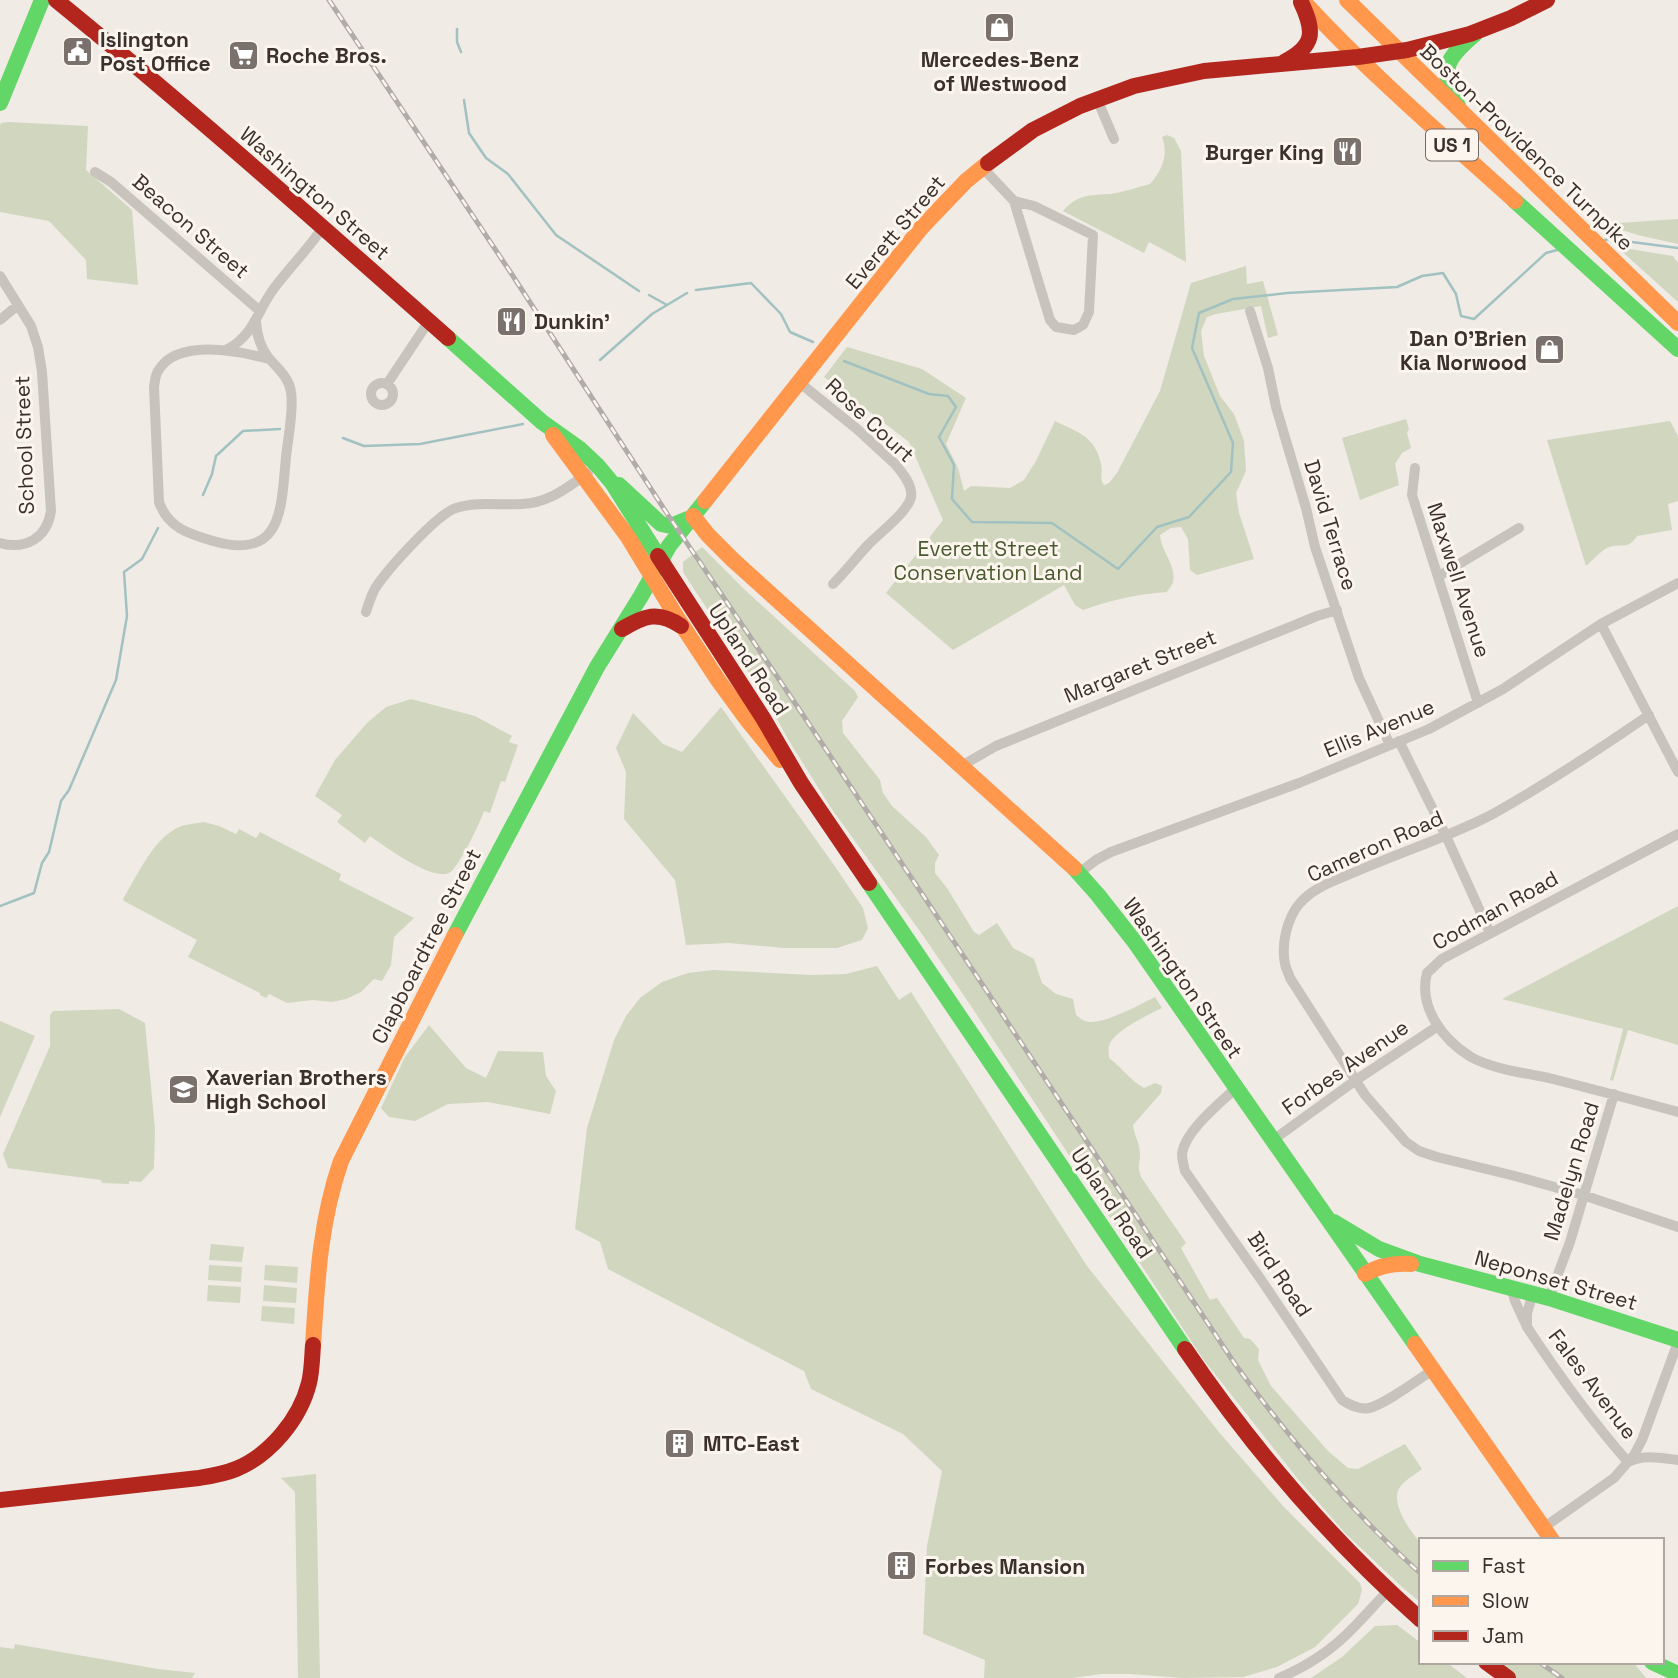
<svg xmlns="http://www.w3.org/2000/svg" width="1678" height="1678" font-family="'Space Grotesk',sans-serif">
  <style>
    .green { fill: #d1d6bf }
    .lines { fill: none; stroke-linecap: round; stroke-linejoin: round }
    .stream { stroke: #a1c2c1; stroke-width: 2.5 }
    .street { stroke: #c9c3be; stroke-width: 10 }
    .fast { stroke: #63d668; stroke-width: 16 }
    .slow { stroke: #ff974d; stroke-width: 16 }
    .jam { stroke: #b3261e; stroke-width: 16 }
    .rail-casing { stroke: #b1aca8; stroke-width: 5 }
    .rail { stroke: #fbf5ee; stroke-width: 2.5; stroke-dasharray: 8; stroke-linecap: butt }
    .labels { text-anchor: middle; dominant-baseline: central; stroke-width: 6; stroke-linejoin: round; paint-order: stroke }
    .shield { fill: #fbf5ee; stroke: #756b66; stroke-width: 2 }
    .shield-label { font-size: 19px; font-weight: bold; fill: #3b302b }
    .poi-label { font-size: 21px; font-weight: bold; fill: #3b302b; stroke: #fbf5ee; text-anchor: start }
    .street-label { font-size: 21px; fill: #3b302b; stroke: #fbf5ee }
    .park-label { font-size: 21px; fill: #4a5a2e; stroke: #fbf5ee }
  </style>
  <rect width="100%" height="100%" fill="#f0ebe5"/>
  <!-- green -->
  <path class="green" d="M8,122L88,126L86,170L132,210L138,285L87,279L86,260L49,221L0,212V125L1,123Z
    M1167,135L1174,138L1181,151L1186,262L1149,242L1144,253L1063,211C1077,194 1092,195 1111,194C1124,192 1138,187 1150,184C1162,170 1169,155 1162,137Z
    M1678,219V244L1638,235L1603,224Z
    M1617,247L1673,256L1678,263V302Z
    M1246,266L1247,284L1263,281L1278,335L1268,338L1261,306L1216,314L1207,317L1201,331L1204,356L1220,396L1234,414L1244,441L1246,471L1236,493L1239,513L1254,559L1197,575L1190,570L1188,539L1181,527L1171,528L1160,535C1161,551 1177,567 1173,581C1173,585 1169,588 1167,592C1137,594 1111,600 1083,610L1075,605L1064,585L953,650L886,593L943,520L909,442L824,377L847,347L922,369L966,398L946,444L958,468L964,491L971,486L1010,488L1024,480L1036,461L1055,421C1079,433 1095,436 1101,464C1103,472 1099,479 1104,485L1109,483L1117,473L1160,391L1191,283Z
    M1406,419L1409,429L1407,433L1411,448L1402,453L1395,464L1399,485L1360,500L1342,438Z
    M1670,421L1678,436V501L1668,504L1672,530L1637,536C1627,552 1619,541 1605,549C1599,553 1592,561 1586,566L1547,440Z
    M702,547L744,589L855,691L858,697L842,721L843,733L880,780L883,793L892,806L926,837L939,855L935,863V873L947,888L974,932L979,935L997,923L1013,948L1034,959L1042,983L1056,994L1073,999L1076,1015C1079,1017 1082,1020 1085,1021C1100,1027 1141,1004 1155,997L1162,1008C1148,1015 1113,1031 1109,1046C1108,1047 1109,1057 1109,1058C1121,1067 1131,1081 1144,1088L1155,1083L1162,1086L1161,1093L1133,1125C1134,1135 1140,1143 1140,1154C1140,1166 1137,1164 1141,1177L1186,1243L1181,1248L1210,1300L1217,1298L1244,1338L1250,1339L1259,1349L1258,1360L1271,1386L1328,1451L1348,1468L1358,1469L1405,1444L1422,1469C1416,1474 1405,1480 1400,1487C1389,1502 1411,1533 1421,1543V1603L1402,1587L1346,1534L1297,1478L1203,1359L971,1006L922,934L831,808L789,741L767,701L683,572V562Z
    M411,699L475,716L512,736L509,742L518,745L505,782L501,781L490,813L484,811C480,823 458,869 449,873C432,881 384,846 370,836L365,843L337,822L342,815L315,796L335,760L367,723L386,707Z
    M721,707L834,865L863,908L868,928L862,940L837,948H784L729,943L686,945L675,880L624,819L626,772L616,748L633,713L663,744L682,752Z
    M204,822L219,826L236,834L239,829L256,838L260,832L341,874L339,880L414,918L394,937L391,965L382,981L374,979L361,992L346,999L332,1002L312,1000L287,1003L269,994L266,998L260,995V993L188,957L197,940L124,901L123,899C136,878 151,844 172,831C181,824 193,824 204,822Z
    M1678,906V1045L1628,1030L1613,1081L1610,1080L1623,1029L1502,999Z
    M877,966L899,1000L911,992L1087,1266L1218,1431L1283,1506L1360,1583L1362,1590L1358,1604L1315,1647L1277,1667L1243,1677L1183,1678L1130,1674H1101L1072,1678H984L985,1660L923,1634L927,1546L942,1471L903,1434L811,1389L804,1371L608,1269L600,1242L575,1229L587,1128L614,1040L626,1016L640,998L662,982L688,973L713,970L812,975L846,974Z
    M119,1009L145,1023L155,1130L154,1168L141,1182L129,1181V1184L102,1183L101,1180L8,1168L3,1154L50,1046V1015L53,1011Z
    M0,1021L35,1036L0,1117Z
    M429,1025L466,1068L486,1078L498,1051L543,1052L546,1076L556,1091L550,1114L488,1102L448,1104L415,1121L389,1117L381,1108L405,1057Z
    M211,1244L244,1247L242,1262L209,1260Z
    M209,1265L242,1267L241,1282L208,1280Z
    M265,1265L298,1267L297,1283L264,1280Z
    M208,1285L241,1287L240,1303L207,1301Z
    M264,1285L297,1288L296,1303L263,1301Z
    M262,1306L295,1308L294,1324L261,1321Z
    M316,1474L320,1678H298L295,1492L281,1478Z
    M1397,1625L1421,1643V1662H1446L1467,1678H1311L1342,1657L1375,1626Z
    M15,1644L158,1669L195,1673L192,1678H0V1647L14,1649Z
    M1495,1662H1633L1646,1678H1515Z"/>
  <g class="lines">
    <!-- stream -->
    <path class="stream" d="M457,29V42L461,52
      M464,100L469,133L486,158L508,174L556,235L639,291
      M1605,240L1609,239L1678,248
      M696,290L751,283L781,314L790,332L813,342
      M649,295L667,305
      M600,360L652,314L687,293
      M844,361L929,394L948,396L956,407L939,437L954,465L952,499L972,522L1052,523L1118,569L1157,527L1189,517L1231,472L1233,443L1192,348L1199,313L1233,299L1287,293L1397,287L1422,276L1443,273L1456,294L1461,316L1474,319L1546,253L1557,250
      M343,438L364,446L420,444L523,424
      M203,495L212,474L216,456L243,431L280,429
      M0,906L34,893L42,863L49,852L61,801L69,790L116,680L127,616L124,572L142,559L158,528"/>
    <!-- street -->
    <path class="street" d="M1097,99L1114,139
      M982,167L1014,201
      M95,172L111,182L260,311
      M1014,201L1034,206L1093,235L1089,312L1083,325L1074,330L1056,327L1050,320Z
      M0,276L31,326L38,347L42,372L51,511C47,538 26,550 0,543
      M1250,311L1268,368L1276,407L1306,508L1315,547L1359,678L1390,745
      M0,320L18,305
      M256,322C257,335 260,347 268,357C277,368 289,377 291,392C294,410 288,438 286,457C281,509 283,561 213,541C189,534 168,528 159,502L154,387C155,381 155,376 158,371C177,338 239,351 269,359
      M226,350C255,335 257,310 275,287C291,266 309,248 323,227
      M371 394a11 11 0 1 1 22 0a11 11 0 1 1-22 0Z
      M800,383L857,429L894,463C902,472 913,485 911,497C908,512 878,534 867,546C855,559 845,572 833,584
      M387,384L429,321
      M1415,468L1412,495L1478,703
      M1439,576L1519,528
      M366,612C369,603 371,595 376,587C388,569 437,514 456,508C480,500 507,507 531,503C552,500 571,485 588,473
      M1601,624L1678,772
      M1649,715C1610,742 1570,768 1529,793C1515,801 1501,810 1487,817C1445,838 1399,853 1355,872C1336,880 1314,887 1300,903C1287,918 1281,944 1285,964C1286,969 1289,974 1290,978L1365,1095L1406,1142L1419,1151L1437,1157L1515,1176L1583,1195L1678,1227
      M1399,741L1446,836L1490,933
      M961,766L996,746L1317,616L1337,610
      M1678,834L1442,959L1427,973C1418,1007 1443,1040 1471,1057C1492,1069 1525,1073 1549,1078C1592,1089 1635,1100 1678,1112
      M1079,873L1096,860L1111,852L1299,783L1429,729L1503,689L1601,624L1678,583
      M1236,1088C1219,1104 1185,1131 1182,1154C1182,1161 1184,1166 1185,1171L1262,1281L1342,1400C1350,1405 1359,1410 1369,1408C1384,1405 1419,1379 1433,1370
      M1273,1140L1356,1080L1438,1026
      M1511,1287L1515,1301L1527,1327V1313L1533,1293
      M1549,1298L1570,1242L1614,1094
      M1527,1327C1558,1374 1591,1420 1628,1462C1643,1454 1661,1458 1678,1460
      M1543,1528L1614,1478L1634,1455L1642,1440L1678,1342
      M1279,1678C1308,1666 1332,1650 1353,1628C1365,1616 1376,1603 1388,1591"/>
    <!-- fast -->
    <path class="fast" d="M0,103L42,0
      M1458,106C1439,70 1445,59 1475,34
      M1515,201L1678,349
      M448,338L542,422L580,449L598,466L613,484L658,556
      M619,485L661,524L671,526L688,519
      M1074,868L1098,895L1134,941L1415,1344
      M869,883L1185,1349
      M455,935L597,667L641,596L669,546L705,501
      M1334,1222L1379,1249L1420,1264L1549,1298L1678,1340
      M1652,1662L1678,1674"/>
    <!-- slow -->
    <path class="slow" d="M1302,0C1368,72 1443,136 1515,201
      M1347,0L1678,323
      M553,435L628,537L676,616L718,680L748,721L780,760
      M705,501L921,228L966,181L988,163
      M693,516L708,535L733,560L1074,868
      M1365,1274C1380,1265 1394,1263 1411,1264
      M1415,1344L1552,1540
      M313,1345C317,1282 320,1221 341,1161L455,935"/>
    <!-- jam -->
    <path class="jam" d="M56,0C190,109 319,224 448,338
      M1284,62C1315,46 1315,32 1301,2
      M988,163L1033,130L1080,106L1134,86L1204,71L1358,57L1407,50L1470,34L1511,18L1547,0
      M658,556L763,718L801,783L869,883
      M622,629C644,616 658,610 681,626
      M1185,1349C1253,1449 1331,1540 1421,1620
      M0,1500L199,1478C211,1476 224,1474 236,1469C270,1455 300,1419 309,1383C312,1371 312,1358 313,1345
      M1486,1662L1508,1678"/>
    <defs>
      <path id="rail" d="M329,0L511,273L668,515L799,709L1235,1364C1290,1440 1351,1511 1421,1574
        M1539,1662L1562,1678"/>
    </defs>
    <!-- rail casing -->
    <use href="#rail" class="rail-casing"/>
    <!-- rail -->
    <use href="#rail" class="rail"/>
  </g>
  <!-- icons -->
  <defs>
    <symbol id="shop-square" viewBox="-11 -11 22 22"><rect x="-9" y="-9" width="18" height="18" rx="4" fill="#7a716c" stroke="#fbf5ee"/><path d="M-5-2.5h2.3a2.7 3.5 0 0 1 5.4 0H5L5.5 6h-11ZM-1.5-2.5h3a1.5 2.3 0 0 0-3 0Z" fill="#fff"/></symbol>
    <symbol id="civic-square" viewBox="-11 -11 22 22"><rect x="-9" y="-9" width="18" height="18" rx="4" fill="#7a716c" stroke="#fbf5ee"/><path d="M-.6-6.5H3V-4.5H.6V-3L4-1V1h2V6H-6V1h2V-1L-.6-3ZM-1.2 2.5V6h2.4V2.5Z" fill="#fff"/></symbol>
    <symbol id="supermarket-square" viewBox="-11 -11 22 22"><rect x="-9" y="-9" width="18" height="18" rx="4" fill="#7a716c" stroke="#fbf5ee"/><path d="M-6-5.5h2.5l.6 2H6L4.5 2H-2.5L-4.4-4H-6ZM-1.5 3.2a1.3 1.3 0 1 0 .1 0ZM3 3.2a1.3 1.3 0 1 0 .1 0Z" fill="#fff"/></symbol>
    <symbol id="restaurant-square" viewBox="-11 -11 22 22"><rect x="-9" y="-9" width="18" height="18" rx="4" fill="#7a716c" stroke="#fbf5ee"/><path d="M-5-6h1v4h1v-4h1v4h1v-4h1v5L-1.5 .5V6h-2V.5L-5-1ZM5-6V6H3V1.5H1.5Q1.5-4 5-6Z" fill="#fff"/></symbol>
    <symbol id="school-square" viewBox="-11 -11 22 22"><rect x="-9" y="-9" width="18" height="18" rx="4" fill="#7a716c" stroke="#fbf5ee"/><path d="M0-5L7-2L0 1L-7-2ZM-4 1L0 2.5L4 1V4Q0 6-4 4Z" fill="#fff"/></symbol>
    <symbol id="building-square" viewBox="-11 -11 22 22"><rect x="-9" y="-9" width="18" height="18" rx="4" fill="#7a716c" stroke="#fbf5ee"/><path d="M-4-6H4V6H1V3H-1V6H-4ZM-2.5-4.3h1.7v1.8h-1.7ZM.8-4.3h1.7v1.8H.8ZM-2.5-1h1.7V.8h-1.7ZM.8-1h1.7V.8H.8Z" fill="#fff"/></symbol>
  </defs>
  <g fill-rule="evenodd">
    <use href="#shop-square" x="982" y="10" width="35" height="35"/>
    <use href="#civic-square" x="60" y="34" width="35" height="35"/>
    <use href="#supermarket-square" x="226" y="38" width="35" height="35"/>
    <use href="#restaurant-square" x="1330" y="134" width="35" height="35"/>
    <use href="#restaurant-square" x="494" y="304" width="35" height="35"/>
    <use href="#shop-square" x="1532" y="332" width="35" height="35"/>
    <use href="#school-square" x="166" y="1072" width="35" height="35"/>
    <use href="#building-square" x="662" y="1426" width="35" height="35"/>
    <use href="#building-square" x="884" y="1548" width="35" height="35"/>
  </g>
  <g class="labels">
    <!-- shield labels -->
    <rect class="shield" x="1426" y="129.5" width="52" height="31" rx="5"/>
    <g class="shield-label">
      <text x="1452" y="145">US 1</text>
    </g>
    <!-- poi labels -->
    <g class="poi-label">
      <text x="100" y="39">Islington<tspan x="100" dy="24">Post Office</tspan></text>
      <text x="266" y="55">Roche Bros.</text>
      <text x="1000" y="59" text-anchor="middle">Mercedes-Benz<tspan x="1000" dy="24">of Westwood</tspan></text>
      <text x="1324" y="152" text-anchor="end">Burger King</text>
      <text x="534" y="321">Dunkin'</text>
      <text x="1527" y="338" text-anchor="end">Dan O'Brien<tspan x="1527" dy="24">Kia Norwood</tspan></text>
      <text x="206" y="1077">Xaverian Brothers<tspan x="206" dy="24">High School</tspan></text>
      <text x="703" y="1443">MTC-East</text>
      <text x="925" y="1566">Forbes Mansion</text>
    </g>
    <!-- street labels -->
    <g class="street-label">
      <text transform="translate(1527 147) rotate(44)">Boston-Providence Turnpike</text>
      <text transform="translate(315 193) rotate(41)">Washington Street</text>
      <text transform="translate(191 226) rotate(41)">Beacon Street</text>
      <text transform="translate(895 232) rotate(-50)">Everett Street</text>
      <text transform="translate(870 420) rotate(43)">Rose Court</text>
      <text transform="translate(24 445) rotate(-92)">School Street</text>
      <text transform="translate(1331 525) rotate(73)">David Terrace</text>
      <text transform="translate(1459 580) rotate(72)">Maxwell Avenue</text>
      <text transform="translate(749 659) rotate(57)">Upland Road</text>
      <text transform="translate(1140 666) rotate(-22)">Margaret Street</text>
      <text transform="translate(1379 728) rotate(-23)">Ellis Avenue</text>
      <text transform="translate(1375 846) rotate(-24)">Cameron Road</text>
      <text transform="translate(1495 910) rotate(-29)">Codman Road</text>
      <text transform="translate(426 946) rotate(-63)">Clapboardtree Street</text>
      <text transform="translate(1183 978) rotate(55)">Washington Street</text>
      <text transform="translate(1345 1067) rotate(-35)">Forbes Avenue</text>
      <text transform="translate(1571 1171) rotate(-73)">Madelyn Road</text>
      <text transform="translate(1112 1203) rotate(56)">Upland Road</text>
      <text transform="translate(1280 1274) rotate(56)">Bird Road</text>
      <text transform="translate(1556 1280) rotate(16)">Neponset Street</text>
      <text transform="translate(1593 1384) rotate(53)">Fales Avenue</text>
    </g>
    <!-- park labels -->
    <g class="park-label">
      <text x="988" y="548">Everett Street<tspan x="988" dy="24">Conservation Land</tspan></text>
    </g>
  </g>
  <!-- legend -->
  <rect x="1419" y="1538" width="245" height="126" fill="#fbf5ee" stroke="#aea6a0" stroke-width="2"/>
  <rect x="1433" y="1561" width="35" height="10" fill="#63d668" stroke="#aea6a0" stroke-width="2"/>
  <text x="1482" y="1573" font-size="21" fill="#3b302b">Fast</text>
  <rect x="1433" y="1596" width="35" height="10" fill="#ff974d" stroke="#aea6a0" stroke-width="2"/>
  <text x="1482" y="1608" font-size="21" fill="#3b302b">Slow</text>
  <rect x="1433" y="1631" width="35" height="10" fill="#b3261e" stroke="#aea6a0" stroke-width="2"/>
  <text x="1482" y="1643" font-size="21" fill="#3b302b">Jam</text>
</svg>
